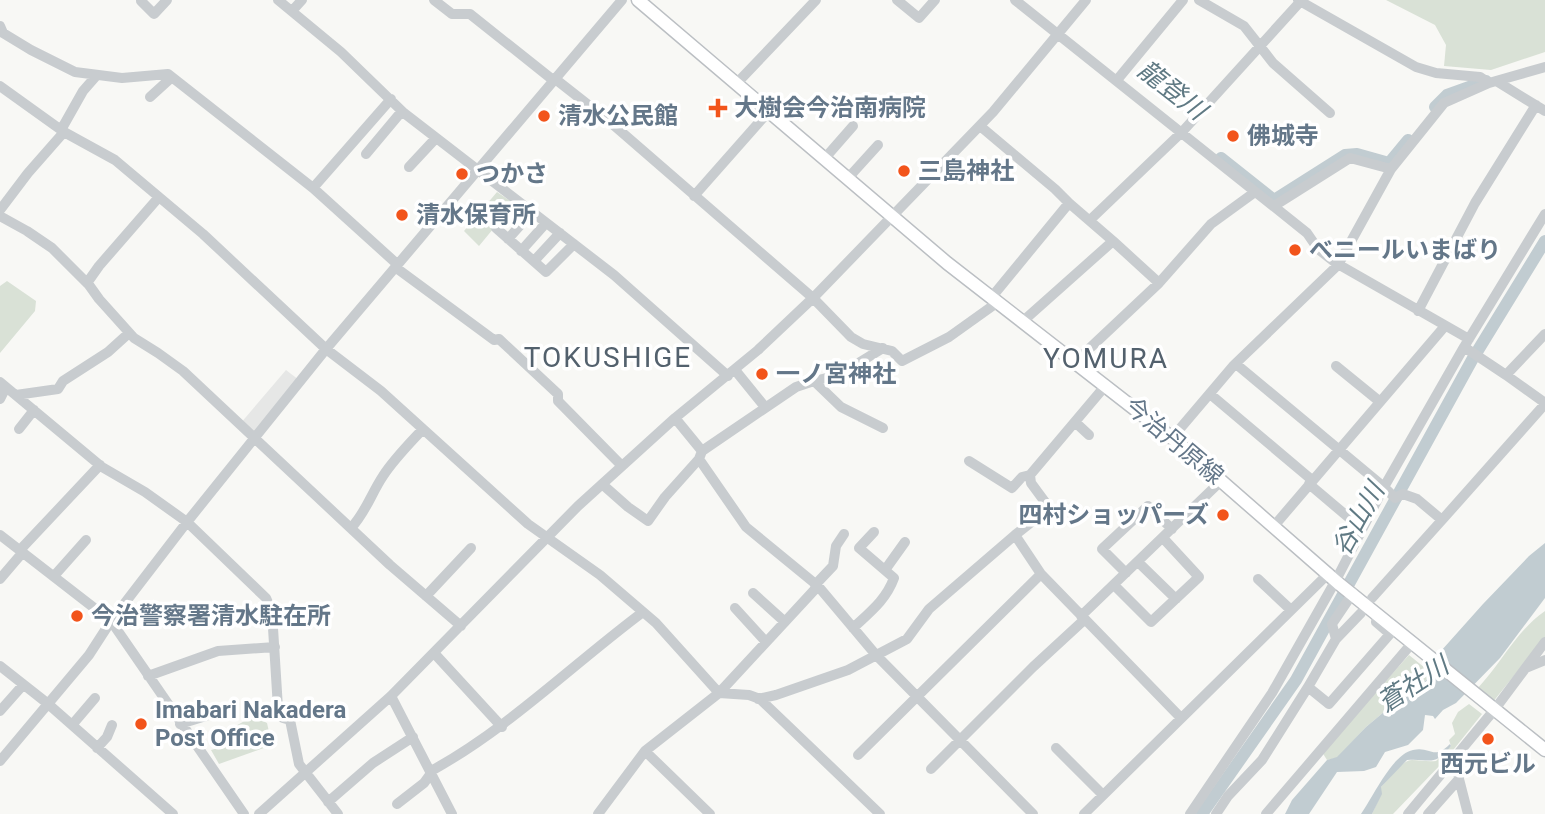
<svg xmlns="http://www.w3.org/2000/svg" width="1545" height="814" font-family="Roboto,'Noto Sans JP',sans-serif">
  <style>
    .built { fill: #e6e7e6 }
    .green { fill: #d9e1d6 }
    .water { fill: #c1ccd1 }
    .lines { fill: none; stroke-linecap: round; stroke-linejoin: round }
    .river { stroke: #c1ccd1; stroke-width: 12 }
    .major-casing { stroke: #bbbfc3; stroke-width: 15 }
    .minor { stroke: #c8cccf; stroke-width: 10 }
    .major { stroke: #fff; stroke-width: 12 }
    .poi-dot { fill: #f2541b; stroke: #fff; stroke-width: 2.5 }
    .labels { text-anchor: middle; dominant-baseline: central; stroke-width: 7; stroke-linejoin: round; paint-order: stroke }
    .poi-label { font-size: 24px; font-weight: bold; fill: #647789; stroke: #fff; text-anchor: start }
    .street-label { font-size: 24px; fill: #647789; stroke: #fff }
    .water-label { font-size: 26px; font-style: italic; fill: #607a84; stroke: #fff }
    .quarter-label { font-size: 28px; letter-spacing: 2px; fill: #53616d; stroke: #fff }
  </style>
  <rect width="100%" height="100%" fill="#f8f8f5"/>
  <!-- built -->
  <path class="built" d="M286,370L299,380L253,435L240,424Z"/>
  <!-- green -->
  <path class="green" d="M1386,0H1545V52L1491,70L1444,66L1446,45L1435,25Z
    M497,192L512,202V206L479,246L464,231Z
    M7,281L36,301L35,311L0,353V286Z
    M1545,611V637L1492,703L1477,689C1501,664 1516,631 1545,611Z
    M1409,655L1430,672L1431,676L1422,683L1418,692L1403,696L1366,727L1337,758L1327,760L1322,752Z
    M1469,704L1482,714L1446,759L1393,814H1372L1381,794V787C1388,780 1402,760 1412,760C1420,760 1427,762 1436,761L1451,746L1449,740L1455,734L1452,723L1458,712Z
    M257,718L267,723L272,745L219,764L211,750L233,744L228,730C239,726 244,718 257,718Z"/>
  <!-- water -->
  <path class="water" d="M1545,543V598L1500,658L1456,703L1443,710L1435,719L1433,716L1425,715L1423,730L1408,745L1385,752L1376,767L1364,771L1337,772L1309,814H1285L1292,800L1327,760L1337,757L1366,727L1403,696L1413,693L1427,679L1441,651L1483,604L1529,556Z
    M1450,744L1451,746C1433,768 1430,758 1407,760L1381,787L1382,794L1372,814H1361C1372,799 1392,754 1413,750C1431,746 1433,761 1450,744Z"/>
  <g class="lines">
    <!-- river -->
    <path class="river" d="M1435,107L1447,95L1486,81
      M1221,158L1274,200L1345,155L1357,154L1389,163L1408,140
      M1202,814L1296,680L1472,360L1545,241"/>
    <defs>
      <path id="major" d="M638,0L947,263L1172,438L1338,583L1545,750"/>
    </defs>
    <!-- major casing -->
    <use href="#major" class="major-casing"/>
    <!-- minor -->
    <path class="minor" d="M278,0L341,52L404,113L614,275L728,376
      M434,0L452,14H470L553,80
      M897,0L919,18L935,0
      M1015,0L1307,233L1318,249L1336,263L1469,339
      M1199,0L1244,26L1273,63L1330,113
      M1298,0L1416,67L1436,73L1480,77L1489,83
      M141,1L154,14L167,0
      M292,11L302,0
      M0,26L3,33L31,50L75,72L122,78L168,74L313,188L397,264
      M554,78L610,122L813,298L851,337L863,344L892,351L902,361L949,337L998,302
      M1117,80L1183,0
      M1498,82L1545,111
      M737,83L816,0
      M0,86L64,132L115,160L203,234L326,349L381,391L528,524L600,575L656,623L719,693L749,695L760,699L880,814
      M150,97L172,77
      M980,126L1055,189L1069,203
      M61,130L83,91L97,75
      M366,154L402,111
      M825,158L853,126
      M409,167L436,138
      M849,177L878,145
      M313,188L391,99
      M694,196L770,110
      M519,202L496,228L546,272L574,244
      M1274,206L1350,158L1391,169L1444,103L1489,83L1545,67
      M0,210L28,173L64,132
      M0,216L27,231L52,248L89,285L99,299L134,338L158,353L183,371L390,565L461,626
      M1090,220L1182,132L1300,2
      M508,239L532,212
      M1113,241L1159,283
      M521,251L546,223
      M534,261L560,233
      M395,267L494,340L499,339L558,394V401L622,466
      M87,283L99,266L159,197
      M991,298L1069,203L1113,241L1022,322
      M1418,311L1475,203L1536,105
      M1464,347L1506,375L1545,334
      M1074,363L1159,283L1211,224L1255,192
      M1236,364L1384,487L1395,498L1403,494L1417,499L1442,520L1545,404
      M1336,366L1379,401
      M735,370L765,407
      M1506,375L1545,403
      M814,381L839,375L883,348
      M0,382L102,467L145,492L187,522L266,598L272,612L278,708L283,718L290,720L299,764L338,814
      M1106,385L1030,475L1031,483L1045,502L1044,512L1015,535L1041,574L1181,718
      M1210,394L1312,480
      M16,395L58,389L63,381L108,352L129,333
      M0,399L6,387
      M675,418L702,451L699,459L746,527L818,586L876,655L1033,814
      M1075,422L1089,435
      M19,429L34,410
      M1172,438L1234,365L1338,265L1391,169
      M702,451L796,387L814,381L841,407L883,428
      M969,461L1012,488L1022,477L1030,475
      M602,484L628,507L648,521L665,497L699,459
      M1309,484L1361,528
      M1274,526L1445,326
      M351,528C366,512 371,494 383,476C394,459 409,444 423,429
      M0,535L111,621L244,814
      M20,550L100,465
      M1138,562L1176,599
      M885,570L905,542
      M1126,573L1102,549L1148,506L1172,529
      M54,576L86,540
      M0,579L23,552
      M1258,579L1291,610
      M815,585L833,566L836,546L844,534
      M1114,585L1151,622L1199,577L1163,538
      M753,593L785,622
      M426,596L471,548
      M1372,598L1442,520
      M735,608L766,642
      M1361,613L1336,639L1308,687L1329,704L1390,634L1376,622L1378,614
      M1081,616L1222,480
      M853,628C870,612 886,600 894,578L859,548L874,532
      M1336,639L1332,624L1353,593
      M434,653L502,727
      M0,666L47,703L173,814
      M1526,668L1545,660
      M148,676L218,651L275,647
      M391,696L452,814
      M758,699L776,695L848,670L907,639L929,609L1015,535
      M0,711L23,685
      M180,724L206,716
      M72,725L95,698
      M97,748L107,737L112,725
      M1056,748L1103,795
      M645,751L710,814
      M858,755L1041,574
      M1456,755L1459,779L1468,814
      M0,761L89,655L111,621L187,522L326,349L622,0
      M931,769L1033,667L1084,620
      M431,771C509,728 572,665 643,612
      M328,802L373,763L413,737
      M397,804L424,783L432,772
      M259,814L391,696L578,506L675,418L758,350L813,298L993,112L1086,0
      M598,814L645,751L719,693L818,586
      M1084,814L1329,573
      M1190,814L1272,693L1336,580L1384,487L1464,347L1545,214
      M1216,814L1228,796L1262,760L1308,687
      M1266,814L1413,642
      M1408,814L1495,709L1545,642
      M1428,814L1459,779"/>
    <!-- major -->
    <use href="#major" class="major"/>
  </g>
  <!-- markers -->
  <g class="poi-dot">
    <path d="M714.5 97.5h7v7h7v7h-7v7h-7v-7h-7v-7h7z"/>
    <circle cx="544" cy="116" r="7"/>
    <circle cx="1233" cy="136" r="7"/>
    <circle cx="904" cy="171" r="7"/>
    <circle cx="462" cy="174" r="7"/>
    <circle cx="402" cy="215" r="7"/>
    <circle cx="1295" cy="250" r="7"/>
    <circle cx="762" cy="374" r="7"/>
    <circle cx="1223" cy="515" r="7"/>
    <circle cx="77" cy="616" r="7"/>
    <circle cx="141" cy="724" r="7"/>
    <circle cx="1488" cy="739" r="7"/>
  </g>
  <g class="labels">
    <!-- poi labels -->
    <g class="poi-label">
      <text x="734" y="108">大樹会今治南病院</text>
      <text x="558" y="116">清水公民館</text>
      <text x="1247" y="136">佛城寺</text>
      <text x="918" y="171">三島神社</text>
      <text x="476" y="174">つかさ</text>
      <text x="416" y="215">清水保育所</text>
      <text x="1309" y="250">べニールいまばり</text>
      <text x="776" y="374">一ノ宮神社</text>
      <text x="1209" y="515" text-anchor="end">四村ショッパーズ</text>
      <text x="91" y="616">今治警察署清水駐在所</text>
      <text x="155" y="710">Imabari Nakadera<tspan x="155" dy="28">Post Office</tspan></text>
      <text x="1488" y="764" text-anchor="middle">西元ビル</text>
    </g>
    <!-- street labels -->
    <g class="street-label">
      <text transform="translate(1174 441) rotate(40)">今治丹原線</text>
    </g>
    <!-- water labels -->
    <g class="water-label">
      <text transform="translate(1172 90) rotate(38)">龍登川</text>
      <text transform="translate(1358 519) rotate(-61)">谷山川</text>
      <text transform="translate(1413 684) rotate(-33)">蒼社川</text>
    </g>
    <!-- quarter labels -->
    <g class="quarter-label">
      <text x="608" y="357">TOKUSHIGE</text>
      <text x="1106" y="358">YOMURA</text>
    </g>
  </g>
</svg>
